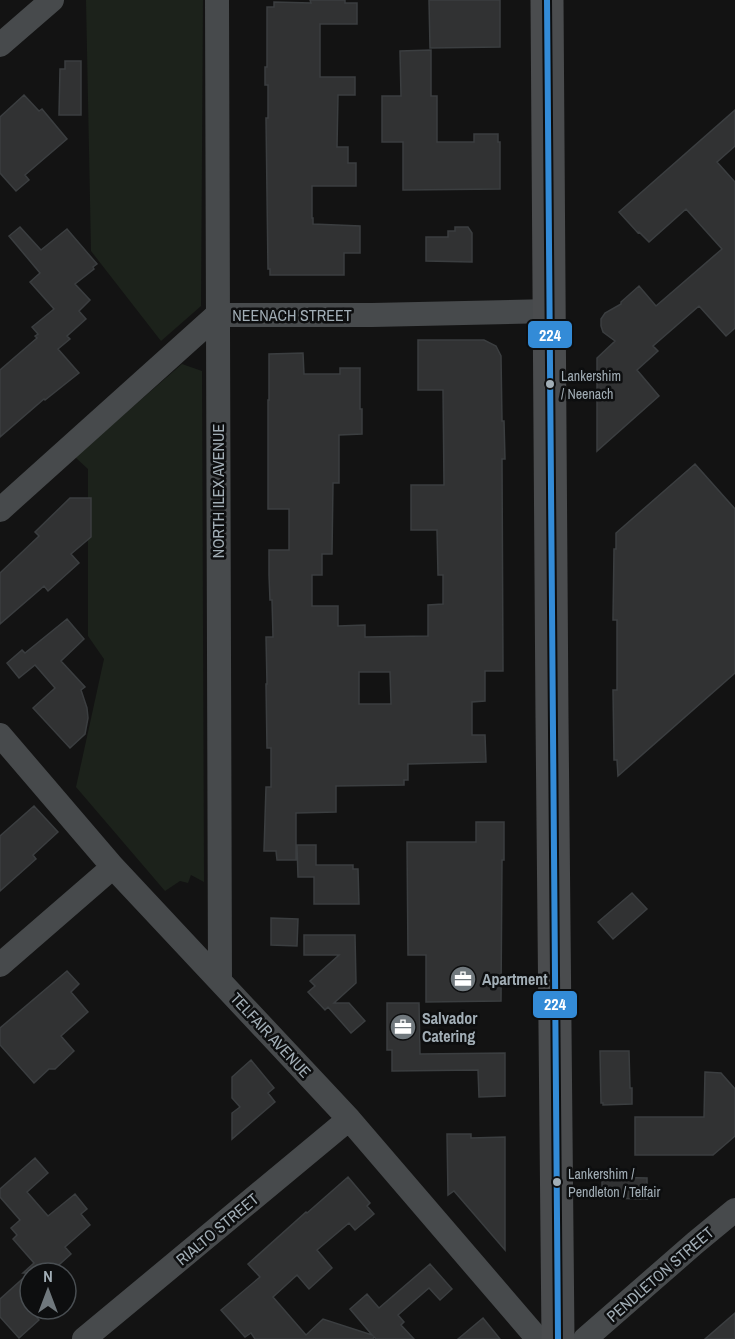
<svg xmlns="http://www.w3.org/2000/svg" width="735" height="1339" font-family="'Archivo Narrow',sans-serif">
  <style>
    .green { fill: #1c221b }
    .building { fill: #313233; stroke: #3b3e40; stroke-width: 1.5; fill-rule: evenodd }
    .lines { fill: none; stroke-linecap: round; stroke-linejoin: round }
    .minor { stroke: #474a4c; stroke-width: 24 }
    .primary { stroke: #4a4c4e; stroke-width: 33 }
    .bus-1-casing { stroke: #0d0e0f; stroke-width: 10 }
    .bus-1 { stroke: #338bd7; stroke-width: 6 }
    .bus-dot { fill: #a2aeb6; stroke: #0d0e0f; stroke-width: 2 }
    .labels { text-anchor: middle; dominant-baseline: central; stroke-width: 5; stroke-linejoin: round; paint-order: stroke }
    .bus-label { font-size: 14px; fill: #a2aeb6; stroke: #0d0e0f; text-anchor: start }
    .street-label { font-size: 16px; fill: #a2aeb6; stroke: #0d0e0f }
    .poi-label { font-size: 16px; font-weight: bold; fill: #a2aeb6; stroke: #0d0e0f; text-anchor: start }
    .line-badge { stroke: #0d0e0f; stroke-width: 2 }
    .badge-label { font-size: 16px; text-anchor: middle; font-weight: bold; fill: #fff }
  </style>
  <rect width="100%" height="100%" fill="#131313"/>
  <!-- green -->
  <path class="green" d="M86,0H203L201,306L161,341L91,251Z
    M182,364L202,371L204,882L191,875L188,883L180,881L165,891L76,787L104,659L88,636V469L75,457Z"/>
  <!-- building -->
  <path class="building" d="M310,0H345V3H357V24H320V77H355V95H338L337,147H348V163H356V186H312V218H313V224L360,226V253H344V275H270V269H268L266,118H268V85H265V67H267V7H274V2L311,3Z
    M429,0H500V47L430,48Z
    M431,50V96H437V142H474V134H498V142H500V189L403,190V142H382V96H401L400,51Z
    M65,61H81V115H59L60,69H65Z
    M24,95L39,111L42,109L67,139L25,175L29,180L16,191L0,173V117Z
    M735,110V146L717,162L735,182V328L726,336L699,306L653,346L658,351L637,370L659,396L597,451V358L615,341L603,332L601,326V319L605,313L621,304V302L639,286L656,306L722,249L686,209L649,242L639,232L638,233L619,212Z
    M20,227L41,250L67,229L97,264L93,267L94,269L75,284L90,300L79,311L86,319L67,336L70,339L58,349L79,373L45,400L44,399L0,437V370L37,338L35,336L38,334L32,327L54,309L30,282L40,273L9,236Z
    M455,227H468L472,233V262L426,261V237H448V231H455Z
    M418,340H484L496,346L501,356L502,421H504L505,459H502L503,671H485V701L472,702V735H485L486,762L408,764V780H404V785L336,786V812L296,813V860H277L276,851H264L266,787H271V748H267L266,684H267L266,637H273L272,600H270L269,575V550H289V509H268V400H269V354L303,353L304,374H340V368H360V409H362V434L339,435V483H333L332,554H322V575H312V606H338V626L365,625V637L428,636V605L443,604V575H438L437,530H411V485H444L443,390H418ZM359,672H390L391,704H359Z
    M695,464L735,509V673L618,776L617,760H614L613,690H617V620H613L614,549H616V533Z
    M70,498H91V537L71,554L79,563L48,591L44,586L0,624V573L39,536L35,532Z
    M67,619L84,639L61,661L85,687L81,690L87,708L88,718L85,734L70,748L33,708L55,688L35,665L19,678L7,663L22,650L25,653Z
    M34,806L58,832L33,855L36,859L0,891V836Z
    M476,822H504V860H502L501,1001L426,1002V955H408L407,842H476Z
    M297,845H316V865H353V869H358L359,904H314V877H298Z
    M632,893L647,909L613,939L598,922Z
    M271,918L298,919L297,946L271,945Z
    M304,935H355L356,983L334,1003H349L365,1021L351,1033L328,1007L325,1010L308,992L315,986L310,981L339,955H304Z
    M67,971L79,984L71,992L88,1012L61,1036L74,1051L55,1069H49L34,1083L0,1045V1028Z
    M387,1003H419L420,1054L505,1053V1096L479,1097L478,1070L392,1071V1050H387Z
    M600,1051H629L630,1088H632V1104L603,1105V1103H601Z
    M251,1060L274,1088L268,1093L275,1102L232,1139V1113L240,1107L232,1098V1077Z
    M705,1072L721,1073L735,1089V1136L713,1155H635V1117H704Z
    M447,1134H471V1138L505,1137V1250L454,1191L448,1195Z
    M35,1158L48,1173L27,1192L48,1216L75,1194L87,1209L81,1214L90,1225L65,1247L71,1254L50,1273H30V1309L39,1320L19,1338L0,1317V1299L29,1273H23L34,1263L13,1239L17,1235L11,1228L20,1220L0,1197V1189Z
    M348,1177L370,1203L367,1206L374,1214L355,1230L349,1223L317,1250L332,1268L309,1289L297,1275L273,1297L306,1335L323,1319L372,1335L350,1309L367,1294L379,1308L430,1264L452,1289L440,1300L429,1288L398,1315L404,1322L401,1325L414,1339H376L374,1337L373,1339H255L251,1333L245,1337L221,1310L260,1277L248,1264L306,1212L307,1213Z
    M602,1177L647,1178V1199L602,1198Z
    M735,1313V1339H705Z
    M483,1318L500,1339H458Z"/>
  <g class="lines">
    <!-- minor -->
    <path class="minor" d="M217,0L220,981
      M0,45L52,0
      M0,510L217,315H372L550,311
      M0,735L113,867L349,1119L538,1339
      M0,965L113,867
      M84,1339L349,1119
      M585,1339L695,1243L735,1210"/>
    <!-- primary -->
    <path class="primary" d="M547,0L552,718L558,1339"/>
    <defs>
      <path id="bus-1" d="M547,0L558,1339"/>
    </defs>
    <!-- bus-1 casing -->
    <use href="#bus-1" class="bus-1-casing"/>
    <!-- bus-1 -->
    <use href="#bus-1" class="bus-1"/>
  </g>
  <!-- icons -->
  <defs>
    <symbol id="office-disc" viewBox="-11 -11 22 22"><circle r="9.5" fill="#70787d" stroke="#0d0e0f"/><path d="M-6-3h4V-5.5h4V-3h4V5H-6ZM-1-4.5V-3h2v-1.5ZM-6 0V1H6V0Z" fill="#fff"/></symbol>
  </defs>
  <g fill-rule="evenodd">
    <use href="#office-disc" x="448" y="964" width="30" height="30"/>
    <use href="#office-disc" x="388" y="1012" width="30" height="30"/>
  </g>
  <!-- markers -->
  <g class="bus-dot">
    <circle cx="550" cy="384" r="5"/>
    <circle cx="557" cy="1182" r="5"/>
  </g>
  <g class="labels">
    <!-- bus labels -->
    <g class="bus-label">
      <text x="561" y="376">Lankershim<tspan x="561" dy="18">/ Neenach</tspan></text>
      <text x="568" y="1174">Lankershim /<tspan x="568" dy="18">Pendleton / Telfair</tspan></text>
    </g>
    <!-- street labels -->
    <g class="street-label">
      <text x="292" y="315">NEENACH STREET</text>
      <text transform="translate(218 491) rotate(-90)">NORTH ILEX AVENUE</text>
      <text transform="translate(271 1035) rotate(47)">TELFAIR AVENUE</text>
      <text transform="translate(217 1229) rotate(-40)">RIALTO STREET</text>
      <text transform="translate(660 1274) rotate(-41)">PENDLETON STREET</text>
    </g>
    <!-- poi labels -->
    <g class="poi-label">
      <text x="482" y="979">Apartment</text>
      <text x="422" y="1018">Salvador<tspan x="422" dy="18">Catering</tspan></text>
    </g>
  </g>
  <g class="line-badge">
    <rect x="527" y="320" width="46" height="29" rx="6" fill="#338bd7"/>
    <rect x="532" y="990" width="46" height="29" rx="6" fill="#338bd7"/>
  </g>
  <g class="badge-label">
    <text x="550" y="341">224</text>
    <text x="555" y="1010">224</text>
  </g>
  <!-- north arrow -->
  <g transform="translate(48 1291)"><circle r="28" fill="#0d0e0f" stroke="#494e52" stroke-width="1.5"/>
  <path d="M0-4.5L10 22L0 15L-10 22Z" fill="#70787d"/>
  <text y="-9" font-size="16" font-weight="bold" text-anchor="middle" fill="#a2aeb6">N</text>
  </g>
</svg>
